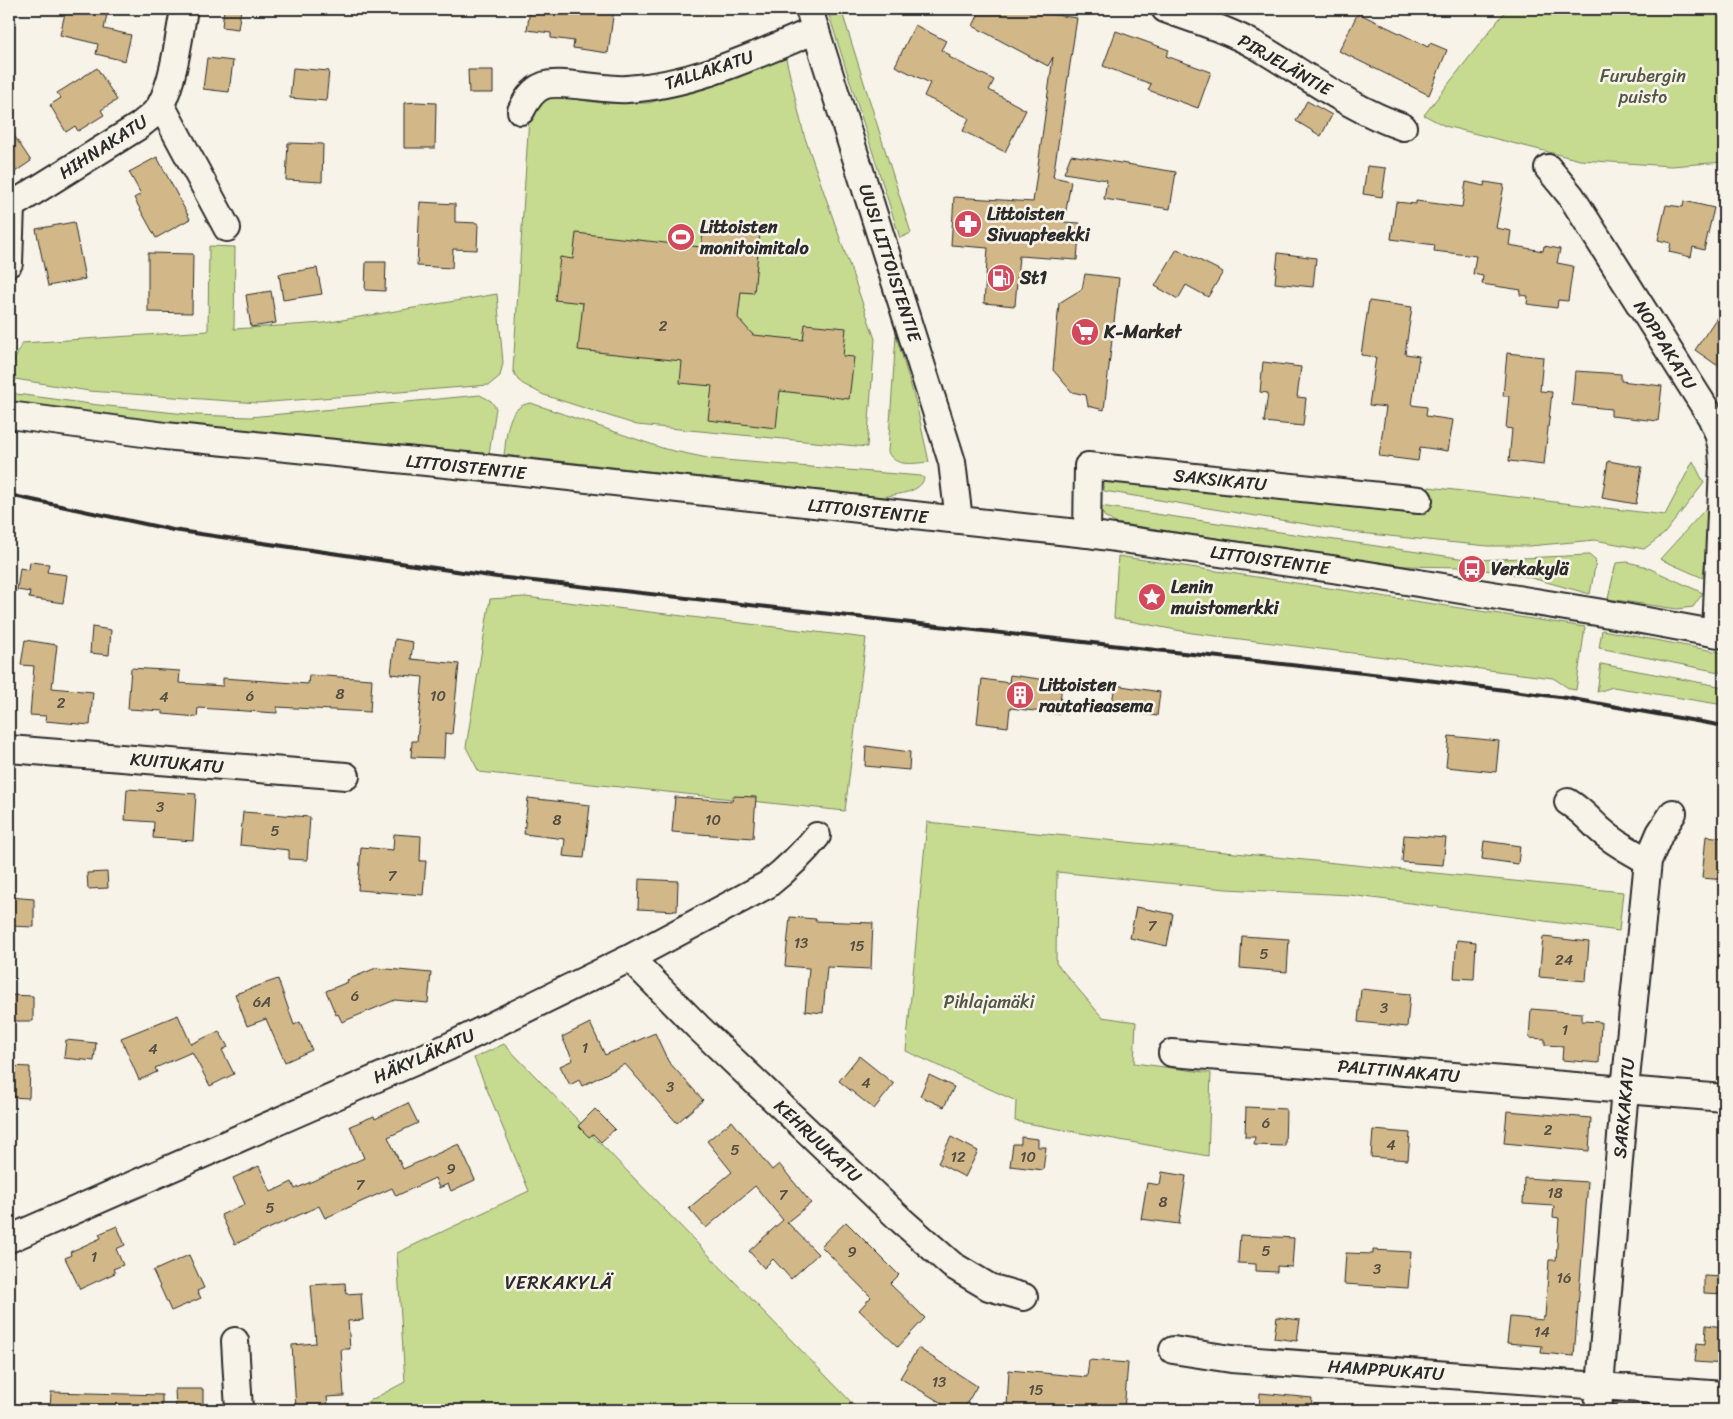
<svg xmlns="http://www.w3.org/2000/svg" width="1733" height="1419" font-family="Sriracha,sans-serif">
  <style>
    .green { fill: #c6db90; stroke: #78835e }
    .building { fill: #d2b888; stroke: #2b2b2b }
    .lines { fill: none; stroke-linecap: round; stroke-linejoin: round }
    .minor-casing { stroke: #2b2b2b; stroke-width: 30 }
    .minor { stroke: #f7f3e8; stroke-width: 26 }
    .rail { stroke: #2b2b2b; stroke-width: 4 }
    .labels { text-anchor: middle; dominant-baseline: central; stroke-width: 5; stroke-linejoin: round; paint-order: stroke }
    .number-label { font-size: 15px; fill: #554e42 }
    .street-label { font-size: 18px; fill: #2b2b2b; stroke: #f7f3e8 }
    .park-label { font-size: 18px; fill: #525744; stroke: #f7f3e8 }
    .poi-label { font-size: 18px; font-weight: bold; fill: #2b2b2b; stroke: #f7f3e8; text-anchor: start }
    .neighbourhood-label { font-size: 19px; letter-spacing: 1px; fill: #2b2b2b; stroke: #f7f3e8 }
  </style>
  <rect width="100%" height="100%" fill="#f7f3e8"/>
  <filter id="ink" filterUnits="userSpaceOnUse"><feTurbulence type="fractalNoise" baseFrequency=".02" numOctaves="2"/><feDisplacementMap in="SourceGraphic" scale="10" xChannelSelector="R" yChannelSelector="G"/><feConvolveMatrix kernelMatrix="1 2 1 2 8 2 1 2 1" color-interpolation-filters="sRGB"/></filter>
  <g filter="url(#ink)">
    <!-- green -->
    <path class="green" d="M827,9H841L911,233L900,238Z
      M1507,9H1724V162L1671,166L1580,160L1445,126L1424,115Z
      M786,59L804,135L875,339L867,447L637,425L544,395L523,384L518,380L513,370L529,117L544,95L602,103H649Z
      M209,246L235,247L234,329L324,323L497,294L503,363L500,376L489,385L258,403L89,391L9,378V373L22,343L208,331Z
      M896,335L916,403L929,462C915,463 895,468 888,452Z
      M9,393L98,405L196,415L250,417L480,395L491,401L496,408L489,454L101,418L9,404Z
      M531,403L665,449L712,459L921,476L924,478C921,493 896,494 883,497L504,455C507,435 506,406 531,403Z
      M1693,461L1704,483L1664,534L1644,549L1595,540L1529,546H1488L1437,541L1360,533L1104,491L1103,481L1425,515L1429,487L1665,515Z
      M1711,503L1703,578L1660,559Z
      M1100,506L1466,559L1465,567L1404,566L1115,523L1104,516Z
      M1589,555L1596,561L1590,594L1524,576L1478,569V560Z
      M1118,556L1585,627L1576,690L1570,689L1553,678L1192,633L1114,618Z
      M1627,562L1644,566L1703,593L1693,607L1677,609L1608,599L1616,563Z
      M525,597L866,638L845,811L479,772L466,747L490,599Z
      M1602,630L1724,653V673L1599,648Z
      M1601,664L1724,687V705L1613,687L1597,692Z
      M927,822L1623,892L1619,931L1350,895L1226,889L1057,872L1056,963L1102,1017L1136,1022L1134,1063L1211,1073L1208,1156L1015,1121L1016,1101L906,1051Z
      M504,1044L859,1410H327L356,1408L405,1382L397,1253L529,1191L474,1058Z"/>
    <!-- building -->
    <path class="building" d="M66,9H108L104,29L131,35L125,61L96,54L98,44L60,35Z
      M224,9H241L238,29L222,27Z
      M530,9H614L608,53L573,48L574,41L551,38V33L527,30Z
      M981,9H1014L1077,18L1053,177L1071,181L1064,222L1080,223L1077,260L1019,256L1015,306L984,303L988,248L951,245L954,197L1033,202L1053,57L1048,66L973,26Z
      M1358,13L1428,47L1430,43L1447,50L1429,95L1339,51Z
      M915,25L946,41L941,50L950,55L949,57L994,80L989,90L1026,110L1005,152L963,131L969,118L924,96L930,83L895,66Z
      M1116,31L1169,50L1166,56L1211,72L1198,108L1148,90L1151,84L1103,66Z
      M207,58L233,61L229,92L203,89Z
      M97,68L117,100L101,110L104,115L78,131L75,126L66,132L50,105L61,98L57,93Z
      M293,68L329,71L326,101L290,98Z
      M468,70H493V93H469Z
      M1307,101L1332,115L1321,136L1296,121Z
      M417,102L436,103L435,148H404V103Z
      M9,128L31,161L9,176Z
      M288,143L323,144L322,182L286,180Z
      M1071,155L1176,172L1170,209L1104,199L1107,180L1064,173Z
      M157,157L190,219L156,238L134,198L141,194L129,172Z
      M1367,166L1386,168L1382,197L1363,194Z
      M1466,182L1484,186L1485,182L1504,185L1496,228L1511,231L1509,245L1543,251L1544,246L1560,249L1557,263L1573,266L1568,301L1558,300L1557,308L1527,304L1528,296L1520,295L1521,290L1482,284L1483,276L1473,274L1476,256L1434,251L1435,245L1391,239L1396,202L1416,204V201L1462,207Z
      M1684,201L1714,208L1704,250L1693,247L1691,257L1669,252L1671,243L1658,240L1666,205L1683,207Z
      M420,202L455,204V222L478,223L477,250L453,249L452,268L417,266Z
      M74,222L85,279L48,286L36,229Z
      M704,227L760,233L754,293L741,292L738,318L753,335L803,340L805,324L846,328L843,356L854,357L849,399L780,391L776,428L708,420L712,386L680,383L682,361L578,350L583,303L555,300L560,257L573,259L576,233L701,247Z
      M1177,249L1223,272L1208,297L1186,285L1178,299L1155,286Z
      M148,253L193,254L192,313L148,312Z
      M1278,253L1316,258L1313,287L1275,283Z
      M366,262H386L385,291L365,290Z
      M317,268L322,294L283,300L279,274Z
      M1085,274L1119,278L1104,410L1088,406L1086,395L1072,392L1053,370L1059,303L1082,289Z
      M271,291L276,323L251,327L246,295Z
      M1369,301L1412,307L1405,354L1419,356L1412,405L1427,407L1426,416L1453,420L1448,451L1420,447L1418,461L1379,456L1386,407L1369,405L1376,357L1361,355Z
      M1724,307V370L1695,350Z
      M1507,353L1543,357L1540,391L1552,392L1544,465L1509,461L1512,429L1506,428L1509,396H1503Z
      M1263,362L1301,367L1297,397L1306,398L1303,426L1264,422L1268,393L1260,392Z
      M1575,371L1621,374V381L1662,386L1658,421L1611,416V409L1572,405Z
      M1608,461L1642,467L1636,504L1602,498Z
      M30,562L49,564L47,572L67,575L63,603L29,598L30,592L17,590L20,568L29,570Z
      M92,627L111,630L109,655L90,653Z
      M395,639L413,642L411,659L459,664L452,734L445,733L444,758L411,757L412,741H417L423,677L391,674Z
      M25,640L57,645L52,688L93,692L90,725L45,721L46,716L30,715L34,666L21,665Z
      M131,668L180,671L179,683L223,686V678L308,684L309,675L372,679L370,712L277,707V713L198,708L197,717L163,714V711L128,709Z
      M1010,675L1062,682L1059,714L1010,708L1008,727L977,723L982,679L1009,683Z
      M1115,685L1160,692L1157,716L1111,709Z
      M1449,736L1499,741L1496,772L1446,767Z
      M866,746L910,752L909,770L865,766Z
      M127,789L196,794L193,841L153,838L154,822L125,820Z
      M733,796L756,797L753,838L672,832L675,797L732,801Z
      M528,798L590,805L584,858L563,856L565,839L524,834Z
      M243,812L310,817L307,860L289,859V850L240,845Z
      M394,834L421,836L420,861H426L423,895L358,890L361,847L393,850Z
      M1404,835L1446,838L1443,865L1402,862Z
      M1706,836L1724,838V880L1702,878Z
      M1484,841L1520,846L1518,864L1482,859Z
      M107,872L108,888L88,889L87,873Z
      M639,879L678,881L677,911L638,909Z
      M9,897L34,899V927L9,926Z
      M1136,907L1173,914L1167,946L1130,938Z
      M790,917L816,919L815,921L873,923L871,969L827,967L823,1013L805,1011L809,968L785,966Z
      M1242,936L1289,939L1287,972L1240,968Z
      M1543,937L1589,942L1586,981L1539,977Z
      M1457,940L1476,942L1474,979L1454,978Z
      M376,968L431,973L428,1003L395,1000L342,1022L338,1014L336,1015L326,991L348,982L347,980Z
      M278,979L294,1025L300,1022L312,1050L285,1062L266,1019L247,1026L235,994Z
      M1361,989L1410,994L1407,1027L1358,1022Z
      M9,995L33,996V1021H9Z
      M1531,1009L1582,1013V1021L1601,1022L1599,1063L1562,1060L1563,1046L1545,1045V1039L1529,1038Z
      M178,1015L191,1044L219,1031L228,1047L222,1050L234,1074L210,1086L192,1052L155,1068L157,1072L139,1080L121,1038Z
      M590,1023L605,1055L655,1033L668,1061L703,1100L677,1123L625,1064L582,1086L579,1080L570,1085L560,1066L573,1060L562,1037Z
      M66,1040L96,1043L94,1061L64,1058Z
      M859,1056L894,1084L874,1109L839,1081Z
      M9,1066L30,1067L29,1098L9,1097Z
      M929,1075L954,1087L944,1107L920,1096Z
      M408,1103L418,1123L388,1137L403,1169L459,1144L475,1180L451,1191L448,1184L439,1188L435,1178L396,1196L392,1188L325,1218L319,1206L235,1244L221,1215L245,1204L233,1178L259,1166L271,1192L292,1182L295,1189L364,1158L350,1126L374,1116L375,1119Z
      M1246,1107L1286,1109L1285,1146L1254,1145L1255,1137H1245Z
      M595,1109L615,1129L601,1142L593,1134L589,1137L578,1126Z
      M1507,1111L1591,1118L1589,1151L1504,1143Z
      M732,1121L772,1170L779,1164L811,1203L787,1222L818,1254L791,1279L773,1259L764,1268L749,1251L783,1220L755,1186L706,1228L689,1208L732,1172L707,1141Z
      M1373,1130L1410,1133L1408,1160L1371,1157Z
      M951,1137L978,1151L965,1177L938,1163Z
      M1021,1137L1038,1139V1147H1046L1043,1170L1010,1166L1013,1144H1021Z
      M1162,1172L1186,1176L1179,1224L1141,1219L1147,1183L1160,1185Z
      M1524,1178L1588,1182L1574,1356L1541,1353L1542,1346L1507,1343L1510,1317L1543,1320V1317H1545L1549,1260H1556L1559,1218L1553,1217L1554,1206L1523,1204Z
      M846,1222L899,1275L890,1284L925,1318L898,1347L859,1310L871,1297L821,1246Z
      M117,1226L125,1245L116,1249L123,1265L113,1269L115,1273L80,1289L65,1258L71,1255L70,1252L101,1238L99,1234Z
      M1240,1235L1294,1238L1292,1267L1277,1266V1272L1256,1271V1264L1238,1263Z
      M1373,1250L1411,1252L1408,1288L1344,1284L1346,1253L1373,1254Z
      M189,1255L204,1288L197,1291L201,1298L171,1311L153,1271Z
      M1704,1276L1724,1277V1294L1704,1293Z
      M345,1283L346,1294L361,1293L363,1320L348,1321L350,1349H341L344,1396L327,1397L328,1406L296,1409L292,1345L316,1343L311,1285Z
      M1277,1317L1300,1320L1297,1341L1274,1338Z
      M1706,1325L1724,1327V1364L1695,1362L1697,1343L1705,1344Z
      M918,1348L977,1386L963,1410H953L900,1378Z
      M1089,1360L1128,1363L1124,1410H1036V1408L1007,1406L1009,1370L1087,1377Z
      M175,1389H203V1410H176Z
      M51,1392L162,1395V1410H50Z
      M1260,1393L1312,1398L1311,1410H1259Z"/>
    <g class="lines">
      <defs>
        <path id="minor" d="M809,9L952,462L959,520
          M1165,9C1196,20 1228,30 1257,46C1305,74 1350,109 1403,127
          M161,105L227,228
          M521,111C526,101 532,90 543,86C559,79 606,91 627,89C694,85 755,55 816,30
          M1548,168L1571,196L1711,417L1718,433L1722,449L1723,465L1716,633
          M9,207L139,126C147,119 157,113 161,104C174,80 179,36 184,9
          M9,263L11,206
          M9,415L165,436L486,468L1087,534L1332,569L1603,613L1724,635
          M1087,534L1088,466L1419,500
          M9,749L346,776
          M1568,802C1581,810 1588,818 1598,828C1613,842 1630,851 1648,861
          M630,958L698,1027L901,1220L952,1265L989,1287L1024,1297
          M1172,1053L1724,1098
          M9,1239L448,1047L630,958L767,885C786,870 802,855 817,836
          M235,1341L239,1410
          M1173,1350L1231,1359L1724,1395
          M1598,1410L1625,1089L1648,861L1660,833L1673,813"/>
      </defs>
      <!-- minor casing -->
      <use href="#minor" class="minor-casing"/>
      <!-- minor -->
      <use href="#minor" class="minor"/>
      <!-- rail -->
      <path class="rail" d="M9,495L173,530L497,577L1435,681L1567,698L1724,726"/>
    </g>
  </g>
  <!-- icons -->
  <defs>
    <symbol id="pharmacy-disc" viewBox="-11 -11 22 22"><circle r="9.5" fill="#d1495b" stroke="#f7f3e8"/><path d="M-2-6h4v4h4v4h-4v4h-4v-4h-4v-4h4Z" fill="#fff"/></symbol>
    <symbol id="stadium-disc" viewBox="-11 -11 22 22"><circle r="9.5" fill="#d1495b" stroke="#f7f3e8"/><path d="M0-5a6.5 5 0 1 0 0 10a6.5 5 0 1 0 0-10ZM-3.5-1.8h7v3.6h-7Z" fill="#fff"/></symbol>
    <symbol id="fuel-disc" viewBox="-11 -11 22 22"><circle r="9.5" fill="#d1495b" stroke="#f7f3e8"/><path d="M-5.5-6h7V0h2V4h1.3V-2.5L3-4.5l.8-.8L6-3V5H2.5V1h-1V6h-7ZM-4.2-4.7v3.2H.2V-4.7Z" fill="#fff"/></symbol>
    <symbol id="supermarket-disc" viewBox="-11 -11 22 22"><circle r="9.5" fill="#d1495b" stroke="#f7f3e8"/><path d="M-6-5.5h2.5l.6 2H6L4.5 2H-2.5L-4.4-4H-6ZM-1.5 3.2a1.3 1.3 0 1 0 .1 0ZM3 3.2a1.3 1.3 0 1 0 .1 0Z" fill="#fff"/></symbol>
    <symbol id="bus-disc" viewBox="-11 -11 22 22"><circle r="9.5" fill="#d1495b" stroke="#f7f3e8"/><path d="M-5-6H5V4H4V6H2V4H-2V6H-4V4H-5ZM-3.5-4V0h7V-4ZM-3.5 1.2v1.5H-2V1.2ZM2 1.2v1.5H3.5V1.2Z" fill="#fff"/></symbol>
    <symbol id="sight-disc" viewBox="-11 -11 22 22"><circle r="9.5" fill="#d1495b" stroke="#f7f3e8"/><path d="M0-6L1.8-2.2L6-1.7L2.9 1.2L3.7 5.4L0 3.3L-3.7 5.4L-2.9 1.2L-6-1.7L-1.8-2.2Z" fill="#fff"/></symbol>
    <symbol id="building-disc" viewBox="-11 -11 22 22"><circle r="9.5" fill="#d1495b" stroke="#f7f3e8"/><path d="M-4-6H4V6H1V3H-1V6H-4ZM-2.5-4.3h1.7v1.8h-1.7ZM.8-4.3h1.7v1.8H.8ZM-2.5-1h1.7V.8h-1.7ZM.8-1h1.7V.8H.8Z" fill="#fff"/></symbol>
  </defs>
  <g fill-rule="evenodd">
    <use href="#pharmacy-disc" x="952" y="208" width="32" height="32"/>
    <use href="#stadium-disc" x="665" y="221" width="32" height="32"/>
    <use href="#fuel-disc" x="985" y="262" width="32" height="32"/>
    <use href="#supermarket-disc" x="1069" y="316" width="32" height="32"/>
    <use href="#bus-disc" x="1456" y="553" width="32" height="32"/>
    <use href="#sight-disc" x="1136" y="581" width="32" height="32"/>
    <use href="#building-disc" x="1004" y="679" width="32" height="32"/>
  </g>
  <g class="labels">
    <!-- number labels -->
    <g class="number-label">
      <text x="663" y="326">2</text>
      <text x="340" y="694">8</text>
      <text x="250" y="696">6</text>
      <text x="438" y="696">10</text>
      <text x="164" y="697">4</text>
      <text x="61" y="703">2</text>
      <text x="160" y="807">3</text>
      <text x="557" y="820">8</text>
      <text x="713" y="820">10</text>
      <text x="275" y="831">5</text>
      <text x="392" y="876">7</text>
      <text x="1152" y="926">7</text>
      <text x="801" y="943">13</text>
      <text x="857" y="946">15</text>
      <text x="1264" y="954">5</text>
      <text x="1564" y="960">24</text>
      <text x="355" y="996">6</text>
      <text x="262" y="1002">6A</text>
      <text x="1384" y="1008">3</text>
      <text x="1565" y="1030">1</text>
      <text x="585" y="1048">1</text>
      <text x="153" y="1049">4</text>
      <text x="866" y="1083">4</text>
      <text x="670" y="1087">3</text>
      <text x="1266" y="1123">6</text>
      <text x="1548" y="1130">2</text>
      <text x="1391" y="1145">4</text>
      <text x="735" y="1150">5</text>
      <text x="958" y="1157">12</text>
      <text x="1028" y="1157">10</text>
      <text x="451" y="1169">9</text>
      <text x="360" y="1185">7</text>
      <text x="1555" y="1193">18</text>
      <text x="783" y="1195">7</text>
      <text x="1163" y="1202">8</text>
      <text x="270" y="1208">5</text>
      <text x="1266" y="1251">5</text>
      <text x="852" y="1252">9</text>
      <text x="94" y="1257">1</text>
      <text x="1377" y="1269">3</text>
      <text x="1564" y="1278">16</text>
      <text x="1542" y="1332">14</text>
      <text x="939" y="1382">13</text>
      <text x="1036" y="1390">15</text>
    </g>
    <!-- street labels -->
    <g class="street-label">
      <text transform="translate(1285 65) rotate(30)">PIRJELÄNTIE</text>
      <text transform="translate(709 70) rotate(-18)">TALLAKATU</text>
      <text transform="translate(103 147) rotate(-33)">HIHNAKATU</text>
      <text transform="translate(890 263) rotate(72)">UUSI LITTOISTENTIE</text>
      <text transform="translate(1665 345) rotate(58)">NOPPAKATU</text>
      <text transform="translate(466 467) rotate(6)">LITTOISTENTIE</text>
      <text transform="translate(1220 480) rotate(6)">SAKSIKATU</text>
      <text transform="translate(868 511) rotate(6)">LITTOISTENTIE</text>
      <text transform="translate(1270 560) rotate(8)">LITTOISTENTIE</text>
      <text transform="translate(177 763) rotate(5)">KUITUKATU</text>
      <text transform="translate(424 1056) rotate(-24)">HÄKYLÄKATU</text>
      <text transform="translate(1399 1071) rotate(5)">PALTTINAKATU</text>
      <text transform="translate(1624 1108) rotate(-85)">SARKAKATU</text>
      <text transform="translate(818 1141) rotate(43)">KEHRUUKATU</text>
      <text transform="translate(1386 1370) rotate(4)">HAMPPUKATU</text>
    </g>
    <!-- park labels -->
    <g class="park-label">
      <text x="1643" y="76">Furubergin<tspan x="1643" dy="21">puisto</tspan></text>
      <text x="989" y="1002">Pihlajamäki</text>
    </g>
    <!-- poi labels -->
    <g class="poi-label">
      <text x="987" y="214">Littoisten<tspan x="987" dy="21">Sivuapteekki</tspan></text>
      <text x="700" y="227">Littoisten<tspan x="700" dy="21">monitoimitalo</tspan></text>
      <text x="1020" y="278">St1</text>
      <text x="1104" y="332">K-Market</text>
      <text x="1491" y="569">Verkakylä</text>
      <text x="1171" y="587">Lenin<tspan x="1171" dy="21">muistomerkki</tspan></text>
      <text x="1039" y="685">Littoisten<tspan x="1039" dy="21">rautatieasema</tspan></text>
    </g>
    <!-- neighbourhood labels -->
    <g class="neighbourhood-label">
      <text x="559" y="1282">VERKAKYLÄ</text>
    </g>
  </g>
  <!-- margin -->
  <rect width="1733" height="1419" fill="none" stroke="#f7f3e8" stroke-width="30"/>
  <rect x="15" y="15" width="1703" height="1389" fill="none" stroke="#2b2b2b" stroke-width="2" filter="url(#ink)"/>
</svg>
